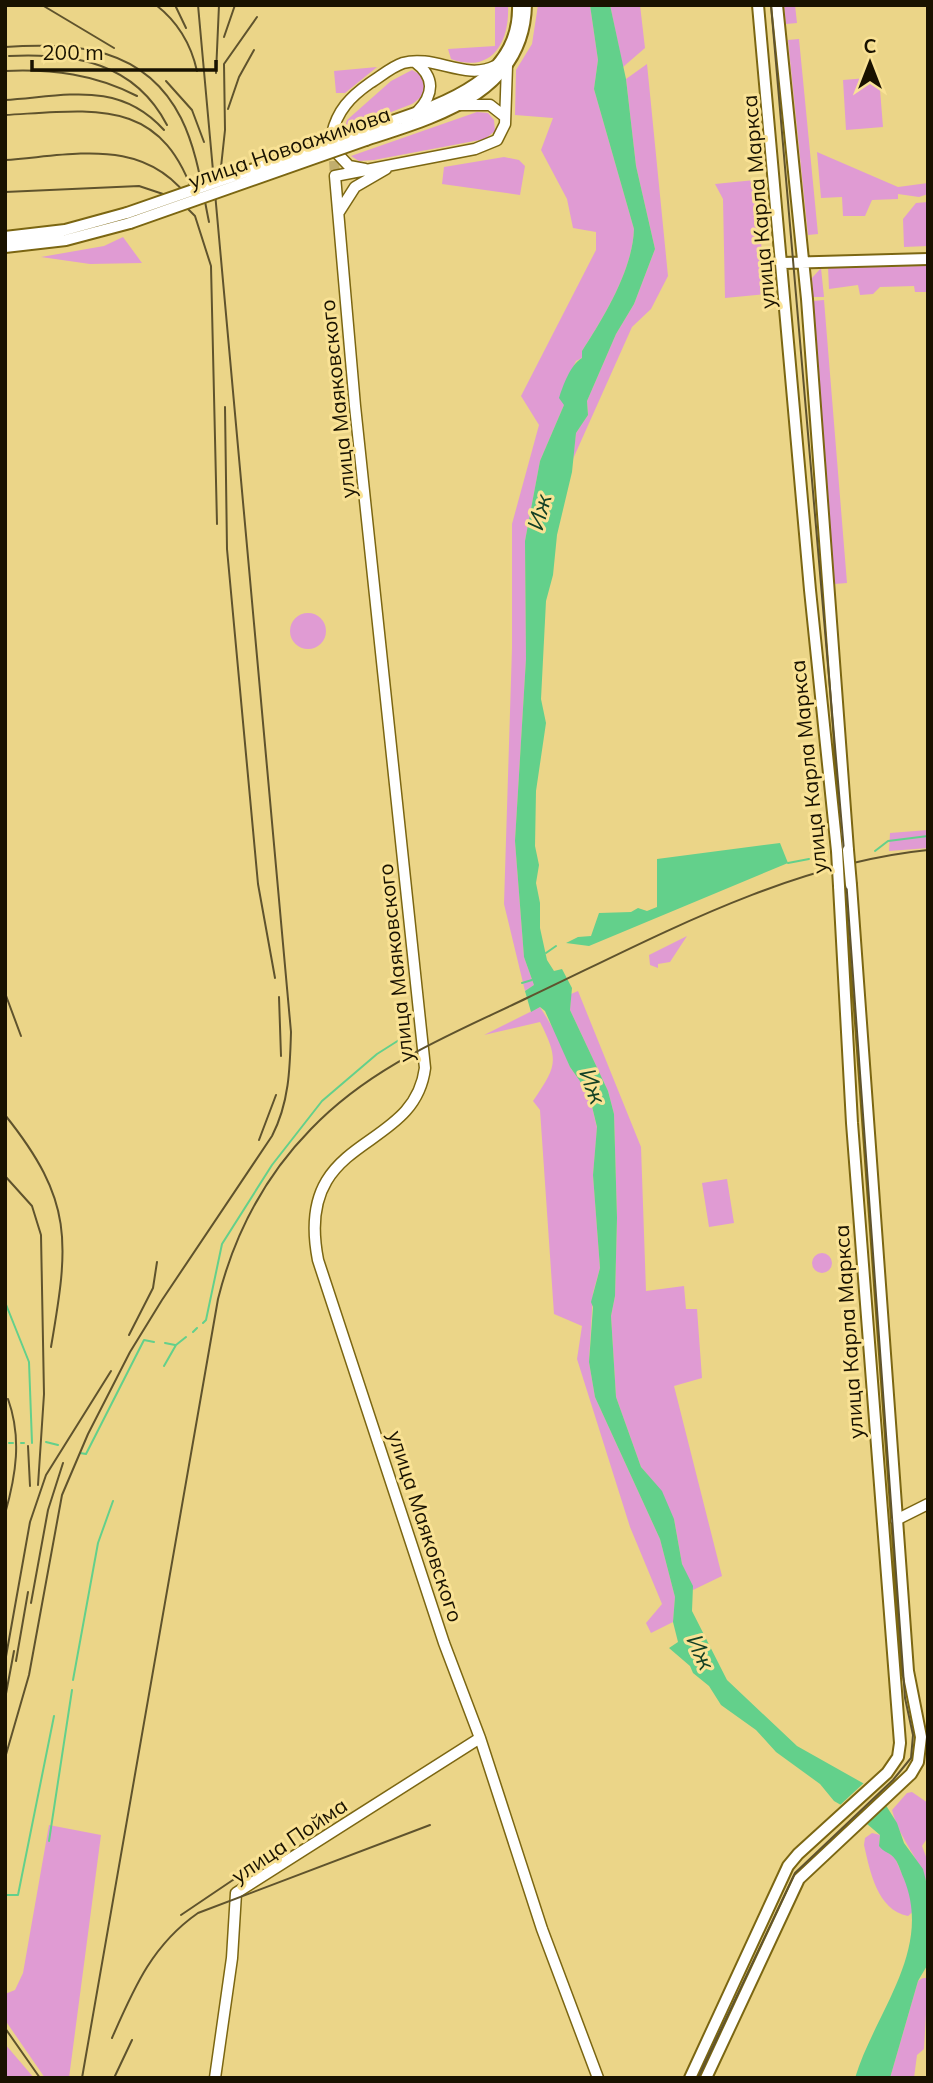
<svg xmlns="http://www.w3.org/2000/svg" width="933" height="2083" font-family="Mulish,sans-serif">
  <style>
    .green { fill: #e09bd3 }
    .water { fill: #63d08b }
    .pier { fill: #ebd588 }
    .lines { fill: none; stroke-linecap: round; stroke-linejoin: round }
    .stream { stroke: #63d08b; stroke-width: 2 }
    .secondary-tunnel { stroke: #c1ae6d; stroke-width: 10; stroke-dasharray: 10 5; stroke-linecap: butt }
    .secondary-casing { stroke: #7b6612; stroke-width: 13 }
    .primary-casing { stroke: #7b6612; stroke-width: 14 }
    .secondary { stroke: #fff; stroke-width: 10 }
    .primary { stroke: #fff; stroke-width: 10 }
    .tram { stroke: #5f532d; stroke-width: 2 }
    .rail { stroke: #5f532d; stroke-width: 2 }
    .primary-bridge-casing { stroke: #7b6612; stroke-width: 14; stroke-linecap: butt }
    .primary-bridge { stroke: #fff; stroke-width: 10 }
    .labels { text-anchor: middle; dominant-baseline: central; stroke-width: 6; stroke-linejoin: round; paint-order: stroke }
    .street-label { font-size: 21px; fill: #191200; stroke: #f9e295 }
    .water-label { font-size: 23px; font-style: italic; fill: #134025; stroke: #f9e295 }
  </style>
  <rect width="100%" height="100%" fill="#ebd588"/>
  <!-- green -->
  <path class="green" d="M495,5H508C510,43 491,74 451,59L448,49L495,46Z
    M538,5H590L598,60L594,89L634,229C633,269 604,317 582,351V358L576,361L569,376L564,405L540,461L525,541L526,659L515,841L524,957L534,985L525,991L504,904L512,648V524L539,425L521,396L596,250V232L573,228L567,199L541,150L553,118L515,115L516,70L532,44Z
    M610,5H640L645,48L623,67Z
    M784,5H795L797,23L786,24Z
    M799,39L818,234L808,235L788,40Z
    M647,64L668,276L651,309L632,327L573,459L576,433L588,415L587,401L616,334L634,304L655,249L636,166L626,79Z
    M377,67L345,93H336L334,71Z
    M412,70L423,76C427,90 424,96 412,104L347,129L345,127L347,120L391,81Z
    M879,77L883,127L846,130L843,80Z
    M477,112L488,113L494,120L495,131L485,139L374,160L359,161L351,156Z
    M817,152L898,187L928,183V194L919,197L898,194V199L872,200L865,216H843L842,197L821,198Z
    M504,157L519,160L525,166L520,195L442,184L444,167Z
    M755,180L766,294L725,298L723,199L715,184Z
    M928,202V246L904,247L903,219L916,203Z
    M123,237L142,263L90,264L41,257L104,246Z
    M928,266V292H915L914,286L880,287L873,294L860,295L858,285L829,289L828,267Z
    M821,268L824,297H813L812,278Z
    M824,300L847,583L834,584L812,301Z
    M290 631a18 18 0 1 1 36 0a18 18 0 1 1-36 0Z
    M928,830V848L889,851L890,833Z
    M687,936L670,962L658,964V968L650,965L649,955Z
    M578,991L641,1147L646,1291L684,1286L686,1309H697L702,1378L674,1386L722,1576L693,1590L682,1564L674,1519L657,1486L641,1467L616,1397L611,1316L615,1296L617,1218L614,1114L608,1091L570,1010L571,994Z
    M540,1007L556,1033L570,1067L589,1094L597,1128L593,1175L600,1268L593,1293L589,1362L595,1397L660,1539L675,1597L673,1622L651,1633L646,1623L662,1604L630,1527L577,1359L582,1326L554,1314L540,1110L533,1101C556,1067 560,1061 540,1022L484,1035Z
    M727,1179L734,1223L709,1227L702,1183Z
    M812 1263a10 10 0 1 1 20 0a10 10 0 1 1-20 0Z
    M912,1792L928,1803V1837L922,1846L928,1862V1889C922,1861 899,1839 892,1810L907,1793Z
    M49,1825L101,1835L69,2078H45L5,2020V1994L15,1990L23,1973Z
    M872,1833L880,1835L879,1846L895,1858L911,1894L915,1910L908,1916C877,1910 870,1871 864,1845L865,1838Z
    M923,1978H928L924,2049L917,2055L914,2078H890L918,1981Z
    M5,2044L34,2078H5Z"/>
  <!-- water -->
  <path class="water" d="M590,5H610L626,79L636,166L655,249L634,304L616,334L587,401L588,415L576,433L572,472L557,535L553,575L546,601L541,699L546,723L536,791L535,846L539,865L536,883L540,903V928L547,960L554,971L562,969L572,988L570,1010L608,1091L614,1114L617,1218L615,1296L611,1316L616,1397L641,1467L662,1491L674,1519L682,1564L693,1586L692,1611L727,1680L797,1746L877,1791L897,1823L904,1843L923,1869L928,1889V1964L918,1981L890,2078H855C875,2012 933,1951 904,1879C901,1873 899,1864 895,1859C891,1853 883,1852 879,1846L880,1835L853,1812L834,1801L820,1784L776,1752L756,1730L721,1705L709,1686L693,1673L690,1666L669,1648L678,1642L673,1622L675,1597L660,1539L595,1397L589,1362L593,1307L591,1302L600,1268L593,1175L597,1127L589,1094L570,1067L545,1011L540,1007L531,1012L525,991L534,985L524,957L515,841L526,659L525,541L540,461L564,405L559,398C563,386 570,365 582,358V351C604,317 633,269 634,229L594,89L598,60Z
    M780,843L788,863L589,946L566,943L578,937L591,936L599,913L631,912L638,908L647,911L657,907V859Z"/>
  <!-- pier -->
  <path class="pier" d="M866,1781L879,1788L888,1801L864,1824L838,1807Z"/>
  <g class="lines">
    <!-- stream -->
    <path class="stream" d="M875,851L888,841L928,836
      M788,863L809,859
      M546,953L556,946
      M522,983L532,980
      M5,1302L29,1362L32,1443
      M203,1323L206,1320L222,1244L272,1165L322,1101L377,1054L407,1035
      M193,1332L197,1328
      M165,1343L175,1345
      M164,1366L176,1345L186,1337
      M46,1442L58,1445
      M9,1443H13
      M21,1443H24
      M80,1453L86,1454L144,1340L154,1342
      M73,1680L98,1543L113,1501
      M5,1767L6,1764
      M49,1841L72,1690
      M5,1895H18L54,1716"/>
    <!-- secondary-tunnel -->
    <path class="secondary-tunnel" d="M333,146L335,176"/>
    <defs>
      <path id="secondary" d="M415,62C435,77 434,94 418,111
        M507,65L505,124L497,140L475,149L335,176L355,406L425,1068C414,1155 293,1132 318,1260L444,1643L480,1738L542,1929L598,2078
        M459,105H490L504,116
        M332,134C337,111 350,97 370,83C380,77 391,67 403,63C434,54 465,81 495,66
        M333,149L349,166L365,169
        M339,212L355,187L386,169
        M896,1520L928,1504
        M215,2078L232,1958L236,1893L480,1738"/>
      <path id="primary" d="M758,5L810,590L837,851
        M777,5L807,299L848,850
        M363,131C424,109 521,88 518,5
        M366,140C436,117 524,94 526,5
        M5,237L65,230L127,213
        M5,247L66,240L130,223
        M783,263L928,259
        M690,2078L788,1866L798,1854L887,1773L898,1757L900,1743L852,1123L839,886
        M706,2078L799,1879L911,1774L918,1762L921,1737L908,1671L851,885"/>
    </defs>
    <!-- secondary casing -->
    <use href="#secondary" class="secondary-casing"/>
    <!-- primary casing -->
    <use href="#primary" class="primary-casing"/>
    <!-- secondary -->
    <use href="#secondary" class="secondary"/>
    <!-- primary -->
    <use href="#primary" class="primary"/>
    <!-- tram -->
    <path class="tram" d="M698,2078L795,1873L893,1780L911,1758L913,1735L905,1698L844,851L771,5"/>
    <!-- rail -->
    <path class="rail" d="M42,5L114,48
      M156,5C178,22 191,44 197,71
      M175,5L186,28
      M224,37L235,5
      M5,47C76,42 145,47 181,118C197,150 202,188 209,222
      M9,56C75,53 134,62 167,125
      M5,71C53,69 94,74 137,96
      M216,73L219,5
      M166,81L192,110L204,142
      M5,100C66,96 119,80 164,130
      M228,109L239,77L254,50
      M5,115C95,110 162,96 195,199
      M5,160C76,155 147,135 193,204
      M221,167L225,130L224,64L257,17
      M5,192L139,186L178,199L195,216L211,266L217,524
      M225,407L227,549L258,884L275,978
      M5,993L21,1036
      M279,997L281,1056
      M5,1115C74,1201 69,1242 51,1347
      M259,1140L276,1095
      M5,1176L32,1206L41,1235L44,1394L38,1485
      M129,1335L153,1288L157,1262
      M28,1446L30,1486
      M5,1514C16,1475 22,1438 8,1399
      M31,1603L48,1510L63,1463
      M16,1661L28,1592
      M5,1662L30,1522L46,1475L111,1371
      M5,1699L14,1651
      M5,1758L29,1675L62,1495L88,1434L130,1352L162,1300L272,1136C289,1103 290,1069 291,1032L198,5
      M181,1915L264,1859
      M5,2028L40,2078
      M112,2038C134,1988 152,1945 198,1913L430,1825
      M82,2078L218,1299C234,1235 265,1176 311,1129C371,1066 450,1035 527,998C654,938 787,864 928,850
      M114,2078L132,2040"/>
    <defs>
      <path id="primary-bridge" d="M127,213L363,131
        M130,223L366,140
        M848,850L851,885
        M837,851L839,886"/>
    </defs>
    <!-- primary-bridge casing -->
    <use href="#primary-bridge" class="primary-bridge-casing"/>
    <!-- primary-bridge -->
    <use href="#primary-bridge" class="primary-bridge"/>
  </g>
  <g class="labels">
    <!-- street labels -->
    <g class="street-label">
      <text transform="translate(289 147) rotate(-19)">улица Новоажимова</text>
      <text transform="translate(758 202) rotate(-95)">улица Карла Маркса</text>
      <text transform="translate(337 399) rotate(-96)">улица Маяковского</text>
      <text transform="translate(808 767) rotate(-96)">улица Карла Маркса</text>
      <text transform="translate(395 963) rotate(-96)">улица Маяковского</text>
      <text transform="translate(848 1332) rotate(-94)">улица Карла Маркса</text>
      <text transform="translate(426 1526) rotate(72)">улица Маяковского</text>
      <text transform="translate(289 1840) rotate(-34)">улица Пойма</text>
    </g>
    <!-- water labels -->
    <g class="water-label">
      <text transform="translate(539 512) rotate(-75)">Иж</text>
      <text transform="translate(593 1086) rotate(70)">Иж</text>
      <text transform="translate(701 1652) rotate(66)">Иж</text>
    </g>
  </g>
  <!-- border -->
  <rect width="933" height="2083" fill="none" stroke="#191200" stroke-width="14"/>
  <!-- north arrow -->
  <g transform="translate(870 63)" stroke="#f9e295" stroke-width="5" paint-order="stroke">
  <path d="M0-5L12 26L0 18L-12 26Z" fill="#191200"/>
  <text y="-10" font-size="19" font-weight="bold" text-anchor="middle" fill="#191200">С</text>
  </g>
  <!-- scale -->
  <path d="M32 60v10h184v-10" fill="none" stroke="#191200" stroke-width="3.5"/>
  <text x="42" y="60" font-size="21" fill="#191200" stroke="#f9e295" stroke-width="5" paint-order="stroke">200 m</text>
</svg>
